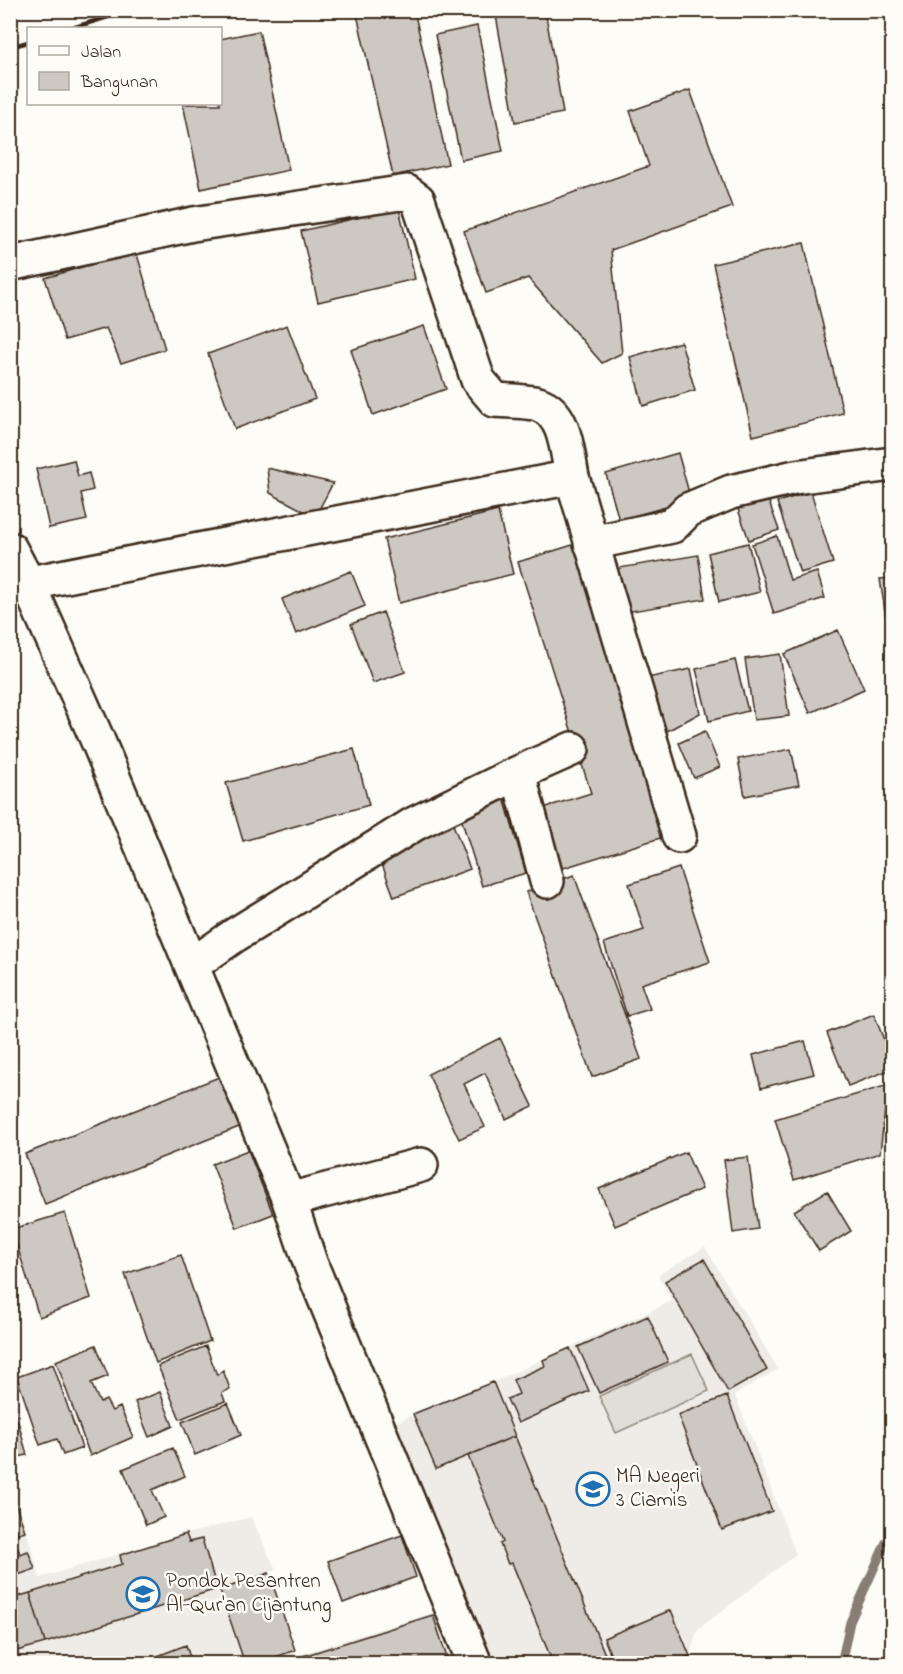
<svg xmlns="http://www.w3.org/2000/svg" width="903" height="1674" font-family="'Indie Flower',sans-serif">
  <style>
    .built { fill: #efece7 }
    .green { fill: #e1ded7; stroke: #8e847a; stroke-width: 1.5 }
    .lines { fill: none; stroke-linecap: round; stroke-linejoin: round }
    .stream { stroke: #887d74; stroke-width: 9 }
    .building { fill: #cdc8c2; stroke: #3b2a1e; stroke-width: 1.5 }
    .minor-casing { stroke: #3b2a1e; stroke-width: 38 }
    .minor { stroke: #fdfcf7; stroke-width: 33 }
    .rail { stroke: #3b2a1e; stroke-width: 4.5 }
    .labels { text-anchor: middle; dominant-baseline: central; stroke-width: 5; stroke-linejoin: round; paint-order: stroke }
    .poi-label { font-size: 21px; fill: #3b2a1e; stroke: #fdfcf7; text-anchor: start }
  </style>
  <rect width="100%" height="100%" fill="#fdfcf7"/>
  <filter id="ink" filterUnits="userSpaceOnUse"><feTurbulence type="fractalNoise" baseFrequency=".0167" numOctaves="2"/><feDisplacementMap in="SourceGraphic" scale="12" xChannelSelector="R" yChannelSelector="G"/><feConvolveMatrix kernelMatrix="1 2 1 2 8 2 1 2 1" color-interpolation-filters="sRGB"/></filter>
  <g filter="url(#ink)">
    <!-- built -->
    <path class="built" d="M705,1247L778,1369L735,1395L796,1554L697,1630L690,1656L675,1663H487L389,1425L493,1382L672,1301L658,1275Z
      M15,1494L40,1578L186,1534L251,1517L276,1570L269,1573L297,1655L445,1609L466,1664H11L10,1496Z"/>
    <!-- green -->
    <path class="green" d="M692,1354L709,1391L616,1433L599,1396Z"/>
    <g class="lines">
      <!-- stream -->
      <path class="stream" d="M841,1664L850,1622L886,1542"/>
    </g>
    <!-- building -->
    <path class="building" d="M356,10H414L448,164L393,176Z
      M495,10H545L563,113L515,122Z
      M477,26L503,151L461,160L435,35Z
      M259,31L289,170L201,189L183,104H220V39Z
      M690,90L732,207L611,250L622,353L602,363L528,278L486,293L464,231L649,166L630,111Z
      M399,208L415,279L318,302L301,231Z
      M804,243L843,413L753,436L713,264Z
      M136,251L165,349L121,363L106,328L65,340L45,278Z
      M287,325L315,399L235,429L208,354Z
      M424,326L446,389L373,415L351,350Z
      M681,342L695,390L643,406L630,357Z
      M678,453L691,500L619,520L606,474Z
      M74,460L78,476L89,473L93,490L81,493L87,520L49,528L36,469Z
      M267,468L333,483L315,517L270,493Z
      M765,491L779,530L749,540L735,501Z
      M811,492L833,563L800,573L777,502Z
      M498,511L513,574L399,603L384,539Z
      M777,536L790,580L817,572L825,598L774,614L752,544Z
      M579,543L670,835L534,877L515,817L591,793L518,562Z
      M748,543L760,592L719,602L708,553Z
      M698,555L705,599L620,613L613,569Z
      M351,571L365,606L296,634L282,599Z
      M892,578V658L880,579Z
      M383,612L405,672L373,683L351,624Z
      M838,630L864,689L810,713L784,654Z
      M780,654L789,716L754,720L745,659Z
      M735,660L748,711L709,721L696,669Z
      M691,669L700,713L658,736L647,678Z
      M705,731L720,767L694,778L679,743Z
      M354,749L369,805L243,841L226,783Z
      M791,749L799,785L745,796L738,759Z
      M502,791L526,873L482,886L457,805Z
      M451,819L470,869L394,897L376,848Z
      M679,868L710,962L641,984L650,1009L627,1016L604,943L644,930L629,884Z
      M574,875L641,1059L592,1077L526,892Z
      M874,1014L892,1061V1069L848,1086L827,1033Z
      M500,1038L533,1106L506,1119L485,1073L464,1084L485,1127L459,1139L428,1074Z
      M805,1041L814,1074L761,1088L753,1055Z
      M224,1075L244,1125L45,1204L25,1154Z
      M888,1085L880,1153L794,1180L775,1119Z
      M248,1150L273,1214L237,1228L212,1164Z
      M686,1152L702,1189L615,1226L599,1189Z
      M748,1157L758,1229L733,1233L724,1160Z
      M827,1191L851,1231L819,1251L794,1211Z
      M65,1213L91,1298L39,1317L12,1229Z
      M181,1255L210,1341L156,1363L125,1274Z
      M704,1259L767,1370L728,1392L665,1281Z
      M648,1316L668,1362L599,1393L578,1347Z
      M96,1345L108,1376L91,1383L100,1403L106,1400L112,1411L120,1407L133,1437L90,1456L56,1361Z
      M206,1346L217,1375L223,1370L230,1389L222,1393L225,1401L180,1419L158,1366Z
      M570,1348L589,1391L518,1423L507,1399L519,1394L513,1380L545,1366L543,1360Z
      M53,1364L82,1448L63,1455L57,1439L40,1445L17,1377Z
      M493,1382L515,1436L436,1469L413,1414Z
      M160,1392L173,1426L149,1437L135,1402Z
      M727,1396L772,1511L722,1530L678,1415Z
      M228,1403L241,1435L195,1455L182,1422Z
      M16,1414L27,1455L10,1459V1416Z
      M515,1436L609,1664L548,1663L552,1661L512,1563L508,1564L500,1544L503,1542L468,1456Z
      M173,1448L185,1476L152,1490L164,1517L146,1525L123,1469Z
      M10,1503L16,1505L25,1531L10,1536Z
      M186,1534L189,1542L202,1539L217,1589L45,1643L30,1593L122,1564L120,1555Z
      M402,1535L416,1577L343,1603L328,1561Z
      M16,1543L20,1554L28,1551L35,1569L10,1578V1545Z
      M269,1573L295,1650L257,1664H245L220,1590Z
      M30,1593L45,1643L10,1653V1599Z
      M671,1610L690,1656L670,1664H614L604,1638Z
      M433,1615L449,1664H278Z
      M186,1645L192,1664H137Z"/>
    <g class="lines">
      <defs>
        <path id="minor" d="M10,264L193,224L407,192L418,200L478,380L495,400C506,401 529,401 538,404C566,413 567,452 572,477L10,587
          M572,477L679,836
          M591,543L672,526L688,510L731,492L795,477L892,464
          M10,549L28,583L98,741L289,1200L311,1265L475,1664
          M518,773L547,881
          M192,965L235,935L414,824L518,773L572,749
          M289,1200L421,1165"/>
      </defs>
      <!-- minor casing -->
      <use href="#minor" class="minor-casing"/>
      <!-- minor -->
      <use href="#minor" class="minor"/>
      <!-- rail -->
      <path class="rail" d="M72,28L131,10
        M10,47L28,42"/>
    </g>
  </g>
  <!-- icons -->
  <defs>
    <symbol id="school-ring" viewBox="-11 -11 22 22"><circle r="9.5" fill="#fdfcf7" stroke="#1f6fb2" stroke-width="1.5"/><path d="M0-5L7-2L0 1L-7-2ZM-4 1L0 2.5L4 1V4Q0 6-4 4Z" fill="#1f6fb2"/></symbol>
  </defs>
  <g fill-rule="evenodd">
    <use href="#school-ring" x="574" y="1470" width="38" height="38"/>
    <use href="#school-ring" x="124" y="1575" width="38" height="38"/>
  </g>
  <g class="labels">
    <!-- poi labels -->
    <g class="poi-label">
      <text x="616" y="1477">MA Negeri<tspan x="616" dy="24">3 Ciamis</tspan></text>
      <text x="166" y="1582">Pondok Pesantren<tspan x="166" dy="24">Al-Qur'an Cijantung</tspan></text>
    </g>
  </g>
  <!-- margin -->
  <rect width="903" height="1674" fill="none" stroke="#fdfcf7" stroke-width="36"/>
  <rect x="18" y="18" width="867" height="1638" fill="none" stroke="#3b2a1e" stroke-width="2" filter="url(#ink)"/>
  <!-- legend -->
  <rect x="27" y="27" width="195" height="78" fill="#fdfcf7" stroke="#afa8a0" stroke-width="1.5"/>
  <rect x="39" y="46" width="30" height="9" fill="#fdfcf7" stroke="#afa8a0" stroke-width="1.5"/>
  <text x="81" y="57" font-size="18" fill="#3b2a1e">Jalan</text>
  <rect x="39" y="72" width="30" height="18" fill="#cdc8c2" stroke="#afa8a0" stroke-width="1.5"/>
  <text x="81" y="87" font-size="18" fill="#3b2a1e">Bangunan</text>
</svg>
